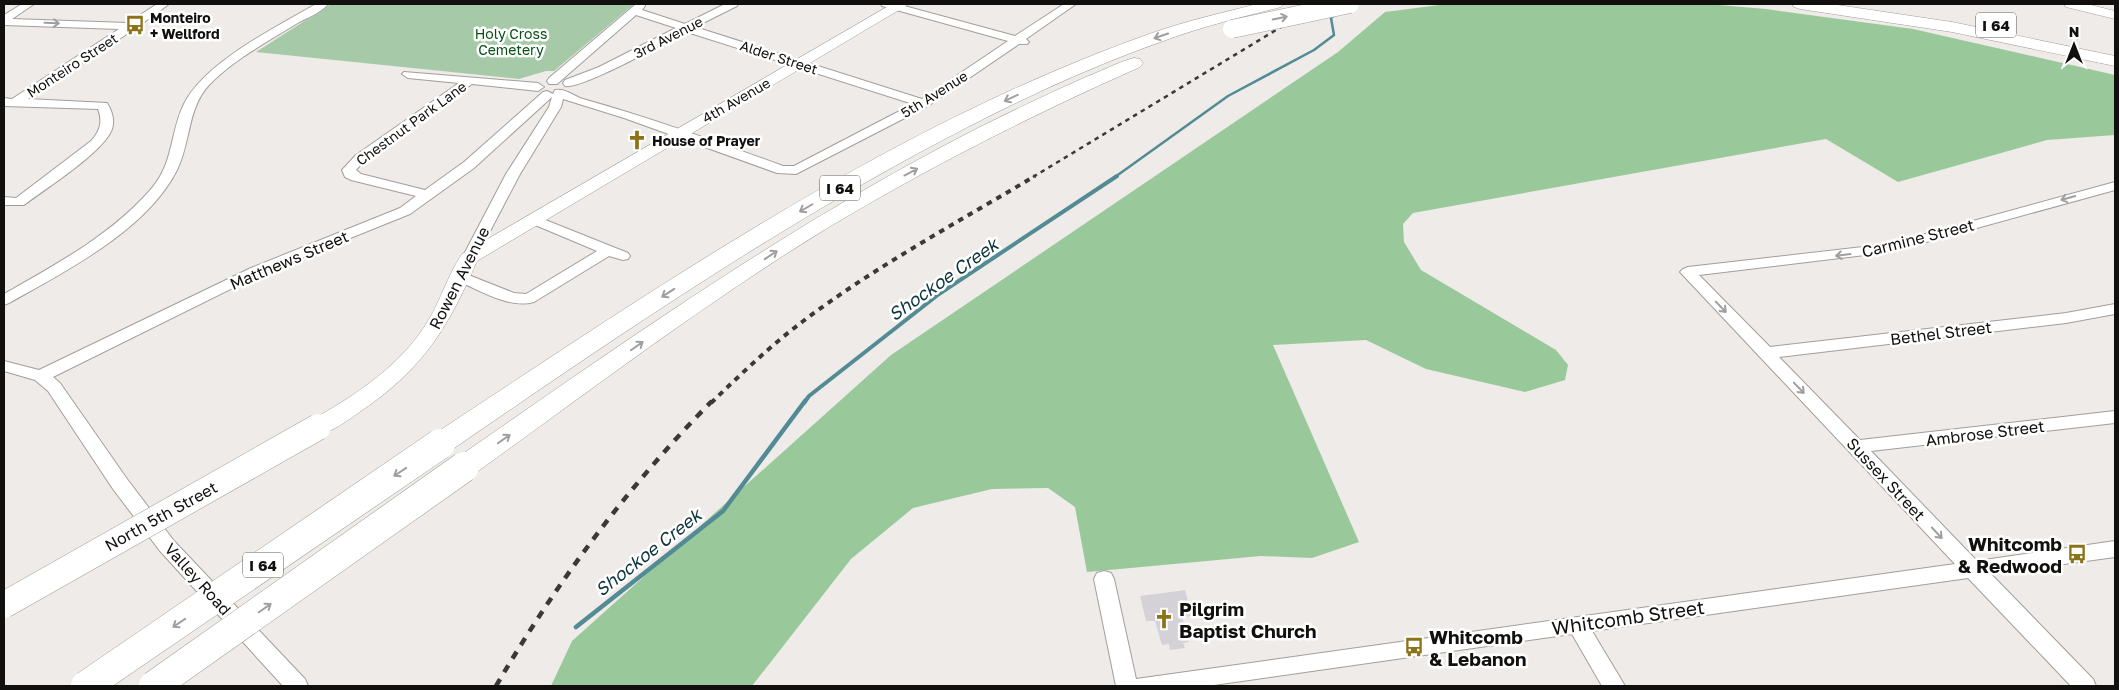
<svg xmlns="http://www.w3.org/2000/svg" width="2119" height="690" font-family="'Golos Text',sans-serif">
  <style>
    .green { fill: #a6caa8 }
    .forest { fill: #99c99b }
    .lines { fill: none; stroke-linecap: round; stroke-linejoin: round }
    .stream-far2 { stroke: #538b95; stroke-width: 2.5 }
    .stream-far1 { stroke: #538b95; stroke-width: 4 }
    .stream { stroke: #538b95; stroke-width: 4.5 }
    .building { fill: #d4d2d6 }
    .minor-casing { stroke: #a29e9b; stroke-width: 2 }
    .major-casing { stroke: #a29e9b; stroke-width: 1 }
    .highway-casing { stroke: #a29e9b; stroke-width: 1 }
    .minor { fill: #fff; fill-rule: evenodd }
    .major { fill: #fff; fill-rule: evenodd }
    .highway { fill: #fff; fill-rule: evenodd }
    .rail-far2 { stroke: #3a3937; stroke-width: 2.5; stroke-dasharray: 4.5 4.5; stroke-linecap: butt }
    .rail-far1 { stroke: #3a3937; stroke-width: 4; stroke-dasharray: 5.5 5.5; stroke-linecap: butt }
    .rail { stroke: #3a3937; stroke-width: 4.5; stroke-dasharray: 8 8; stroke-linecap: butt }
    .major-bridge-casing { stroke: #a29e9b; stroke-width: 27; stroke-linecap: butt }
    .highway-bridge-far1-casing { stroke: #a29e9b; stroke-width: 19; stroke-linecap: butt }
    .highway-bridge-casing { stroke: #a29e9b; stroke-width: 31; stroke-linecap: butt }
    .major-bridge { stroke: #fff; stroke-width: 26 }
    .highway-bridge-far1 { stroke: #fff; stroke-width: 18 }
    .highway-bridge { stroke: #fff; stroke-width: 30 }
    .oneway { stroke: #a09f9f }
    .labels { text-anchor: middle; dominant-baseline: central; stroke-width: 5; stroke-linejoin: round; paint-order: stroke }
    .far-poi-label { font-size: 14px; font-weight: bold; fill: #11100f; stroke: #fff; text-anchor: start }
    .far-park-label { font-size: 14px; fill: #075117; stroke: #fff }
    .far-street-label { font-size: 14px; fill: #11100f; stroke: #fff }
    .shield { fill: #fff; stroke: #585857; stroke-width: 1 }
    .shield-label { font-size: 15px; font-weight: bold; fill: #11100f }
    .street-label { font-size: 16px; fill: #11100f; stroke: #fff }
    .water-label { font-size: 18px; font-style: italic; fill: #0c343b; stroke: #fff }
    .near-poi-label { font-size: 19px; font-weight: bold; fill: #11100f; stroke: #fff; text-anchor: start }
    .near-street-label { font-size: 19px; fill: #11100f; stroke: #fff }
  </style>
  <rect width="100%" height="100%" fill="#efebe8"/>
  <!-- green -->
  <path class="green" d="M331,4H634L554,71H546L519,79L256,52Z"/>
  <!-- forest -->
  <path class="forest" d="M1447,4H1707L1766,9L1913,29L2115,75V135L2047,140L1898,182L1826,139L1413,213L1403,224L1404,242L1421,270L1556,350L1568,365L1565,380L1525,392L1426,369L1366,340L1273,345L1359,542L1312,558L1261,556L1087,572L1075,507L1048,488L992,489L913,508L851,559L752,686H551L572,641L891,355L1338,52L1385,12Z"/>
  <g class="lines">
    <!-- stream-far2 -->
    <path class="stream-far2" d="M1115,177L1228,96L1314,50L1334,35L1331,18L1335,15"/>
    <!-- stream-far1 -->
    <path class="stream-far1" d="M804,403L809,396L939,294L1117,176"/>
    <!-- stream -->
    <path class="stream" d="M576,627L723,511L805,401"/>
  </g>
  <!-- building -->
  <path class="building" d="M1185,590L1192,616L1182,617L1189,642L1183,643L1185,648L1170,650L1169,644L1162,645L1155,621H1146L1140,596Z"/>
  <g class="lines">
    <defs>
      <path id="minor" d="M22,4H34L12,19L128,23L157,4H169L136,28L28,99L107,103C112,111 115,120 112,129C104,152 45,189 24,205H4V197L16,198L91,141C100,131 103,122 98,109L4,106V98L12,99L119,29L4,25V15Z
        M316,4H328C321,13 306,18 296,24C267,42 233,60 209,85C187,109 191,142 177,170C147,230 66,271 9,303L4,305V294C55,265 113,234 152,188C174,162 170,132 184,104C204,63 276,27 316,4Z
        M636,4H644L645,6L642,10L685,24L725,4H738L737,6L695,27L922,99L1008,41L882,6L881,4H897L1015,36L1064,4H1076L1026,39L1029,42L1027,44H1019L928,106L796,174L777,173L624,118L563,99L561,107L520,174L476,258L474,261H464L462,258L506,174L549,107L552,97L474,168L410,214L261,274L53,377L60,383L127,479L174,541L305,679L308,686H283L160,551L113,489L48,391L35,380L4,371V361L39,370L251,268L400,208L416,196L351,180L345,177L342,170L356,155L459,83L408,78L402,74L404,72L538,83L544,87L538,91L472,84L391,141L362,163L356,170L361,174L425,190L464,162L543,92L547,91L553,94L555,90C565,88 574,96 583,99C651,118 717,142 783,166H794L913,104L687,32C667,41 581,90 565,86L563,83L565,80L599,67L676,28L636,15L557,84H549L547,81L549,78Z
        M2115,182V190L1890,252L1699,275L1770,347L2066,313L2115,304V314L2066,323L1779,357L1860,440L2115,411V423L1871,451L1977,561L2115,541V557L1991,574L2093,679L2096,686H2071L1968,578L1592,631L1625,686H1602L1572,634L1207,686H1116L1094,579L1097,573L1104,571L1111,573L1114,579L1136,679L1955,564L1680,272L1683,269L1688,267L1889,244Z
        M533,215L628,253L630,256L628,259L623,260L609,256L534,302C509,309 479,290 456,280L453,277L456,274L461,272L514,293L526,294L597,251L528,222L526,219L528,216Z"/>
      <path id="major" d="M892,4H909L477,261C448,328 423,369 361,411C348,420 334,431 318,435L310,433L306,427L310,421C356,395 404,364 431,316C442,296 449,273 462,254Z
        M2064,4H2087L2115,11V19L2066,7Z"/>
      <path id="highway" d="M1257,4H1283L1281,7C1242,17 1204,26 1166,40C1083,69 1002,108 924,150C759,239 604,345 450,451L440,454L430,451L426,444L430,437C657,287 894,124 1152,33C1186,21 1222,13 1257,4Z
        M1792,4H1831L1952,22L2115,56V66L1952,32L1800,9L1794,7Z
        M1134,58L1140,59L1143,63L1140,67C1034,114 929,167 829,227C706,302 591,390 474,474L464,477L454,474L450,467L454,460C625,341 792,223 978,128C1014,110 1050,93 1086,77C1102,71 1118,62 1134,58Z"/>
    </defs>
    <!-- minor casing -->
    <use href="#minor" class="minor-casing"/>
    <!-- major casing -->
    <use href="#major" class="major-casing"/>
    <!-- highway casing -->
    <use href="#highway" class="highway-casing"/>
    <!-- minor -->
    <use href="#minor" class="minor"/>
    <!-- major -->
    <use href="#major" class="major"/>
    <!-- highway -->
    <use href="#highway" class="highway"/>
    <!-- rail-far2 -->
    <path class="rail-far2" d="M1033,177L1319,4"/>
    <!-- rail-far1 -->
    <path class="rail-far1" d="M711,403C740,375 770,346 802,322C873,268 958,222 1035,176"/>
    <!-- rail -->
    <path class="rail" d="M496,686C557,582 627,487 712,401"/>
    <defs>
      <path id="major-bridge" d="M4,605L318,427"/>
      <path id="highway-bridge-far1" d="M1232,29L1350,4"/>
      <path id="highway-bridge" d="M86,686L440,444
        M154,686L464,467"/>
    </defs>
    <!-- major-bridge casing -->
    <use href="#major-bridge" class="major-bridge-casing"/>
    <!-- highway-bridge-far1 casing -->
    <use href="#highway-bridge-far1" class="highway-bridge-far1-casing"/>
    <!-- highway-bridge casing -->
    <use href="#highway-bridge" class="highway-bridge-casing"/>
    <!-- major-bridge -->
    <use href="#major-bridge" class="major-bridge"/>
    <!-- highway-bridge-far1 -->
    <use href="#highway-bridge-far1" class="highway-bridge-far1"/>
    <!-- highway-bridge -->
    <use href="#highway-bridge" class="highway-bridge"/>
  </g>
  <!-- one-way arrows -->
  <defs><path id="oneway-shaft" d="M-6 0H5M1.5-3L5.5 0L1.5 3" fill="none" stroke-width="1.6" stroke-linecap="round" stroke-linejoin="round" transform="scale(1.25)"/></defs>
  <g class="oneway">
    <use href="#oneway-shaft" transform="translate(1280 18) rotate(-12)"/>
    <use href="#oneway-shaft" transform="translate(52 23) rotate(2)"/>
    <use href="#oneway-shaft" transform="translate(1161 36) rotate(161)"/>
    <use href="#oneway-shaft" transform="translate(1011 98) rotate(155)"/>
    <use href="#oneway-shaft" transform="translate(911 172) rotate(-28)"/>
    <use href="#oneway-shaft" transform="translate(2068 198) rotate(164)"/>
    <use href="#oneway-shaft" transform="translate(806 208) rotate(150)"/>
    <use href="#oneway-shaft" transform="translate(771 255) rotate(-34)"/>
    <use href="#oneway-shaft" transform="translate(1843 255) rotate(173)"/>
    <use href="#oneway-shaft" transform="translate(668 293) rotate(147)"/>
    <use href="#oneway-shaft" transform="translate(1721 307) rotate(46)"/>
    <use href="#oneway-shaft" transform="translate(637 346) rotate(-35)"/>
    <use href="#oneway-shaft" transform="translate(1799 388) rotate(46)"/>
    <use href="#oneway-shaft" transform="translate(504 439) rotate(-35)"/>
    <use href="#oneway-shaft" transform="translate(400 472) rotate(146)"/>
    <use href="#oneway-shaft" transform="translate(1937 533) rotate(47)"/>
    <use href="#oneway-shaft" transform="translate(265 608) rotate(-35)"/>
    <use href="#oneway-shaft" transform="translate(179 623) rotate(146)"/>
  </g>
  <!-- icons -->
  <defs>
    <symbol id="bus-bare" viewBox="-9 -9 18 18"><path d="M-5-6H5V4H4V6H2V4H-2V6H-4V4H-5ZM-3.5-4V0h7V-4ZM-3.5 1.2v1.5H-2V1.2ZM2 1.2v1.5H3.5V1.2Z" fill="#8c7317" stroke="#fff" stroke-width="2.5" paint-order="stroke"/></symbol>
    <symbol id="church-bare" viewBox="-9 -9 18 18"><path d="M-1.2-6h2.4v3.5h3.3v2.4h-3.3V6h-2.4V-.1h-3.3v-2.4h3.3Z" fill="#8c7317" stroke="#fff" stroke-width="2.5" paint-order="stroke"/></symbol>
  </defs>
  <g fill-rule="evenodd">
    <use href="#bus-bare" x="121" y="11" width="28" height="28"/>
    <use href="#church-bare" x="623" y="126" width="28" height="28"/>
    <use href="#bus-bare" x="2063" y="540" width="28" height="28"/>
    <use href="#church-bare" x="1150" y="605" width="28" height="28"/>
    <use href="#bus-bare" x="1400" y="633" width="28" height="28"/>
  </g>
  <g class="labels">
    <!-- far-poi labels -->
    <g class="far-poi-label">
      <text x="150" y="17">Monteiro<tspan x="150" dy="16">+ Wellford</tspan></text>
      <text x="652" y="140">House of Prayer</text>
    </g>
    <!-- far-park labels -->
    <g class="far-park-label">
      <text x="511" y="33">Holy Cross<tspan x="511" dy="16">Cemetery</tspan></text>
    </g>
    <!-- far-street labels -->
    <g class="far-street-label">
      <text transform="translate(668 37) rotate(-27)">3rd Avenue</text>
      <text transform="translate(779 57) rotate(18)">Alder Street</text>
      <text transform="translate(72 65) rotate(-33)">Monteiro Street</text>
      <text transform="translate(934 94) rotate(-32)">5th Avenue</text>
      <text transform="translate(736 100) rotate(-30)">4th Avenue</text>
      <text transform="translate(411 123) rotate(-36)">Chestnut Park Lane</text>
    </g>
    <!-- shield labels -->
    <g class="shield">
      <rect x="1976" y="12.5" width="40" height="25" rx="4"/>
      <rect x="820" y="175.5" width="40" height="25" rx="4"/>
      <rect x="243" y="552.5" width="40" height="25" rx="4"/>
    </g>
    <g class="shield-label">
      <text x="1996" y="25">I 64</text>
      <text x="840" y="188">I 64</text>
      <text x="263" y="565">I 64</text>
    </g>
    <!-- street labels -->
    <g class="street-label">
      <text transform="translate(1918 238) rotate(-14)">Carmine Street</text>
      <text transform="translate(289 260) rotate(-23)">Matthews Street</text>
      <text transform="translate(459 278) rotate(-63)">Rowen Avenue</text>
      <text transform="translate(1941 333) rotate(-7)">Bethel Street</text>
      <text transform="translate(1985 433) rotate(-7)">Ambrose Street</text>
      <text transform="translate(1886 479) rotate(47)">Sussex Street</text>
      <text transform="translate(161 516) rotate(-29)">North 5th Street</text>
      <text transform="translate(198 579) rotate(48)">Valley Road</text>
    </g>
    <!-- water labels -->
    <g class="water-label">
      <text transform="translate(943 279) rotate(-35)">Shockoe Creek</text>
      <text transform="translate(648 552) rotate(-38)">Shockoe Creek</text>
    </g>
    <!-- near-poi labels -->
    <g class="near-poi-label">
      <text x="2062" y="543" text-anchor="end">Whitcomb<tspan x="2062" dy="22">&amp; Redwood</tspan></text>
      <text x="1179" y="608">Pilgrim<tspan x="1179" dy="22">Baptist Church</tspan></text>
      <text x="1429" y="636">Whitcomb<tspan x="1429" dy="22">&amp; Lebanon</tspan></text>
    </g>
    <!-- near-street labels -->
    <g class="near-street-label">
      <text transform="translate(1628 617) rotate(-8)">Whitcomb Street</text>
    </g>
  </g>
  <!-- border -->
  <rect width="2119" height="690" fill="none" stroke="#11100f" stroke-width="10"/>
  <!-- north arrow -->
  <g transform="translate(2074 45)" stroke="#ffffff" stroke-width="4" paint-order="stroke">
  <path d="M0-4L9 19L0 12L-9 19Z" fill="#11100f"/>
  <text y="-8" font-size="14" font-weight="bold" text-anchor="middle" fill="#11100f">N</text>
  </g>
</svg>
